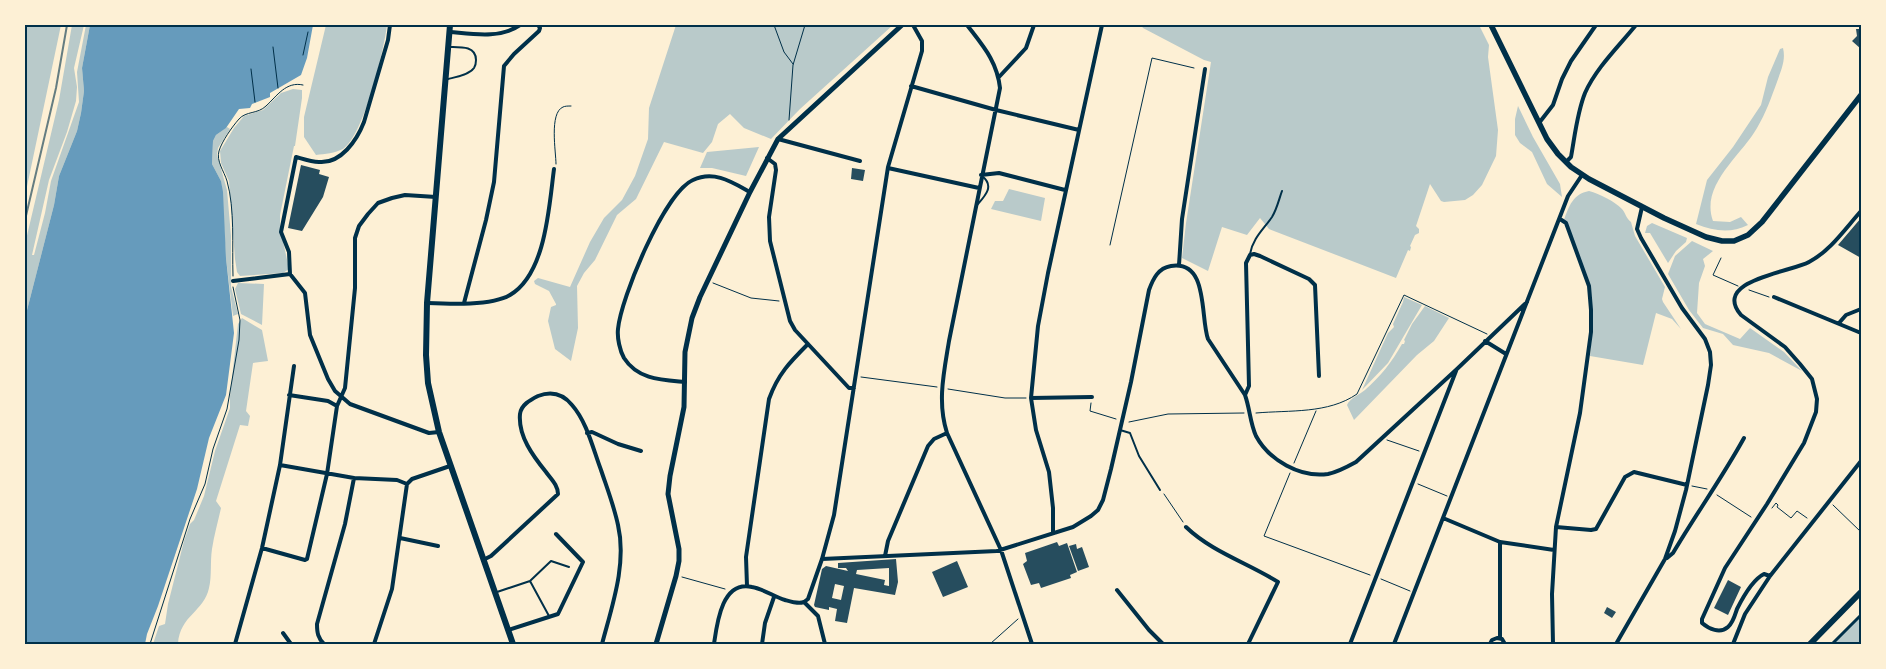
<svg xmlns="http://www.w3.org/2000/svg" width="1886" height="669" font-family="'Varela Round',sans-serif">
  <style>
    .green { fill: #b9caca }
    .water { fill: #669bbc }
    .building { fill: #264d5e; fill-rule: evenodd }
    .lines { fill: none; stroke-linecap: round; stroke-linejoin: round }
    .path { stroke: #003049; stroke-width: 1 }
    .service { stroke: #003049; stroke-width: 2 }
    .pedestrian { stroke: #003049; stroke-width: 3 }
    .minor { stroke: #003049; stroke-width: 4 }
    .tertiary { stroke: #003049; stroke-width: 5 }
    .secondary { stroke: #003049; stroke-width: 5.5 }
    .primary { stroke: #003049; stroke-width: 6 }
    .rail { stroke: #657d81; stroke-width: 2 }
    .neatline { fill: none; stroke: #003049; stroke-width: 2 }
  </style>
  <rect width="100%" height="100%" fill="#fdf0d5"/>
  <!-- green -->
  <path class="green" d="M25,25H61L25,196Z
    M72,25H84L74,68L77,87L76,101L67,132L49,180L32,255H34L45,213L51,181L79,102L77,72L86,25H90L82,68L84,91L81,113L77,131L59,176L54,205L25,318V244L59,100Z
    M326,25H387C384,50 364,135 343,149C335,153 325,154 316,155L304,137V117Z
    M676,25H893L800,109L771,139L744,128L730,114L718,124L712,142L703,153L664,142L636,199L617,215L595,260L584,273L577,286L578,328L571,361L555,349L548,321L551,307L556,305V304L549,291L535,284L534,281L538,278L570,287L590,242L604,218L622,200L635,176L648,139L649,108Z
    M1141,25H1479L1489,45L1488,57L1498,130L1496,156L1482,185L1473,195L1465,200L1444,202L1441,201L1430,184L1416,226L1419,229V233L1415,235L1410,246L1411,247L1410,251L1408,250L1396,278L1269,229L1260,218L1247,235L1222,227L1208,271L1182,258L1186,223L1211,62L1204,60L1143,28Z
    M1783,48C1786,60 1781,70 1777,82C1771,98 1766,113 1757,128C1741,156 1700,185 1713,221L1730,222L1741,217L1748,225C1730,234 1714,231 1696,224L1707,180L1733,147L1761,105L1768,77L1780,49Z
    M293,89L302,90V98L295,146H294L280,215V227L289,269L283,273L240,276L237,272L235,259L229,181L221,163L220,151L234,128L244,116L263,110L281,93Z
    M1518,106L1533,137L1560,184L1562,197L1547,184L1532,152L1520,143L1515,135V119Z
    M227,127L230,129L218,148L217,155L227,190L231,236V287L238,314L233,316L226,258L221,181L212,164L213,141L216,135Z
    M759,147L746,176L712,168H700L707,152Z
    M1009,189L1045,198L1041,221L991,209L995,201H1003Z
    M1589,191C1600,194 1614,201 1622,209C1626,214 1626,218 1631,222L1635,236L1665,287L1662,299L1663,302L1681,329L1672,319L1656,313L1643,365L1590,356L1593,324L1590,285L1564,220C1569,206 1573,194 1589,191Z
    M1652,223L1687,238L1686,242L1676,251L1668,263L1650,233H1645L1647,226Z
    M1692,241L1713,251L1703,259L1705,266L1699,283L1697,313L1705,324L1740,339L1750,328L1784,352L1802,371L1769,353L1733,345L1723,334L1703,328L1689,310L1668,274L1675,256Z
    M238,283L264,284L262,325L241,314L235,289Z
    M1404,297L1422,305L1388,363L1362,390L1388,333L1394,327L1393,324L1403,302Z
    M1425,306L1449,318L1434,341L1417,355L1354,420L1347,405C1350,398 1359,395 1365,390C1380,377 1392,362 1402,344H1404L1405,341L1404,340L1412,324Z
    M242,318L262,330L268,361L253,363L246,411L250,416L248,426L240,425L216,501L221,508C218,522 214,535 212,549C210,562 212,576 209,588C204,612 180,615 178,644H153L159,626L165,624L168,604L184,541L190,524L194,520L204,496L215,451L230,408V396L238,324Z
    M1861,615V644H1832Z"/>
  <!-- water -->
  <path class="water" d="M90,25H313L307,58L301,75L270,93V97L252,104L250,108L239,109L226,128L216,135L213,141L212,164L221,181L223,192L226,258L234,333L226,395L209,438L197,489L158,606L147,634L145,644H25V318L54,205L59,176L77,131L81,113L84,91L82,68Z"/>
  <!-- building -->
  <path class="building" d="M1856,29H1861V49L1852,41L1857,36Z
    M301,165L320,170L319,174L329,177L323,197L302,231L288,228Z
    M852,168L865,170L863,181L851,179Z
    M1861,218V258L1838,245Z
    M1057,542L1059,546L1067,543L1077,572L1070,575L1071,578L1041,588L1039,583L1031,585L1023,564L1027,561L1025,553Z
    M1076,544L1077,549L1082,547L1089,567L1078,571L1069,546Z
    M896,559L898,582L895,595L854,588L847,623L835,621L837,609L829,607V610L815,607L814,605L822,569L826,566L848,571L846,568H838V563ZM889,568V586L884,585L885,580L856,574L857,570ZM835,584L844,586L841,600L832,598Z
    M957,561L968,587L943,597L932,572Z
    M1728,580L1741,587L1728,615L1714,608Z
    M1607,607L1616,612L1612,618L1604,613Z"/>
  <g class="lines">
    <!-- path -->
    <path class="path" d="M774,25L784,52L793,64
      M273,47L278,88
      M303,55L308,32
      M251,69L255,102
      M789,120L793,65L805,25
      M556,164C556,152 549,113 563,107C565,106 568,106 571,106
      M1110,245L1152,58L1194,68
      M1721,258L1713,275L1738,286
      M233,276C232,246 235,209 227,181C224,171 216,161 219,151C222,141 232,127 239,119C246,111 258,114 266,106C277,96 286,81 303,85
      M713,283L751,298L779,301
      M1749,290L1769,297
      M861,377L937,387
      M948,389L1005,398H1026
      M1091,403L1090,411L1116,419
      M1256,413C1290,410 1328,414 1357,394L1404,295L1487,334
      M1129,422L1168,414L1244,413
      M1387,440L1419,451
      M1294,463L1316,411
      M1290,473L1264,536L1370,575
      M1418,484L1447,496
      M1692,486L1707,489
      M1164,494L1183,522
      M1717,495L1751,517
      M1833,505L1861,532
      M1772,508L1776,503L1778,505L1777,507L1791,518L1797,511L1807,518
      M682,577L725,589
      M1381,579L1410,591
      M150,644L190,519L205,484L213,449L227,409L239,340L240,320L233,287
      M990,644L1018,619"/>
    <!-- service -->
    <path class="service" d="M448,79C456,77 469,75 474,68C476,65 476,63 476,60C476,46 461,47 450,47
      M977,205C985,196 995,186 982,176
      M1250,254C1253,238 1263,230 1272,217C1277,209 1279,199 1282,191
      M1120,430L1130,433L1139,456L1160,490
      M497,592L530,581
      M549,616L530,581L551,561L569,567"/>
    <!-- pedestrian -->
    <path class="pedestrian" d="M1832,644L1861,615"/>
    <!-- minor -->
    <path class="minor" d="M967,25C983,46 997,61 1000,88L949,341C944,372 937,402 947,433L1001,550L1032,644
      M450,32C473,34 500,39 520,25
      M999,77L1026,48L1034,25
      M911,86L996,110L1079,130
      M1539,123L1553,105L1562,79L1571,61L1596,25
      M778,139L860,161
      M767,158L775,164L776,170L769,217L770,241L790,321L795,330L849,388H854
      M1566,162L1571,157C1575,135 1577,113 1585,93C1596,68 1619,46 1636,25
      M888,168L979,188
      M981,175L999,173L1065,190
      M1179,265L1182,219L1205,69
      M290,274L289,252L281,232L296,157C303,159 311,162 319,162C341,164 357,140 364,122L388,40L390,25
      M233,281L290,274L305,293L310,335L328,379L335,391L350,404L429,433L439,432
      M1774,297L1861,333
      M427,303C449,304 492,306 510,295C546,274 549,206 554,169
      M464,303L486,220L494,182L504,66L514,54L539,31L540,28L538,25
      M1839,323L1846,315L1861,309
      M1485,341L1506,354
      M1319,376L1315,285L1309,279L1260,256L1254,254L1250,255L1246,263L1249,386L1245,395C1250,409 1250,423 1256,436C1269,460 1300,478 1328,474C1338,472 1347,467 1356,462L1457,369L1527,302
      M685,382C663,380 638,380 624,358C620,351 617,338 618,329C621,298 664,193 693,180C714,170 732,182 750,192
      M289,395L328,401L337,406
      M1031,398L1092,397
      M587,433L592,432L618,444L641,451
      M280,465L354,478L397,480L407,484
      M1443,518L1500,542L1554,550
      M1186,527C1212,552 1248,563 1278,582L1248,644
      M1556,527L1591,530L1596,529L1625,477L1634,472L1687,485
      M1053,533V508L1049,472L1036,430L1031,398L1038,326L1048,273L1102,25
      M400,538L438,546
      M262,548L305,560L307,559L327,474L337,406L345,388L355,288V238L359,226L368,214L378,203L392,198L405,195L436,197
      M885,556L888,541L928,446L934,439L947,433
      M1667,558L1673,553C1696,514 1722,478 1744,438
      M822,559L997,551L1073,527L1091,516L1098,510L1103,500L1111,469L1131,382L1149,290C1153,279 1158,268 1171,266C1209,260 1200,317 1208,339L1245,395
      M483,560L491,556L558,494C558,485 551,479 546,472C533,456 518,436 520,414C521,405 530,400 538,396C551,391 563,394 572,405C587,422 593,449 601,470C607,488 614,506 618,525C627,564 612,606 602,644
      M1770,576L1764,574C1752,580 1743,597 1737,609C1735,615 1733,623 1728,627C1720,634 1709,629 1702,623V619L1725,568L1767,504L1804,443L1816,412L1817,399L1812,379L1800,364L1785,347L1741,315C1711,280 1792,272 1809,262C1830,251 1845,229 1861,211
      M747,586L746,557L769,399C778,374 790,362 808,344
      M1117,590L1149,630L1163,644
      M804,602L818,616L825,644
      M508,630L558,614L583,562L556,534
      M283,633L291,644
      M1500,638V542
      M235,644L262,548L280,465L294,366
      M324,644C318,638 317,633 317,624L345,524L354,478
      M374,644L392,589L407,484L412,479L450,466
      M714,644C717,623 722,580 752,587C764,589 774,597 785,600C792,602 798,604 804,602L808,599L822,559L834,515L888,167L922,51V41L913,25
      M762,644L765,623L774,597
      M1350,644L1456,371
      M1394,644L1568,196L1582,175
      M1490,644L1492,640L1497,638L1502,639L1505,644
      M1553,644L1552,594L1556,527L1580,413L1591,332V310L1589,286L1566,223L1560,219
      M1616,644L1665,559L1675,531L1686,490L1708,385L1711,365L1710,352L1705,339L1682,308L1641,238L1637,229L1642,207
      M1733,644L1745,614L1770,576L1861,461"/>
    <!-- tertiary -->
    <path class="tertiary" d="M656,644L676,576L679,561V549L668,494L670,476L684,407L685,352L692,318L700,297L750,192L778,139L902,25"/>
    <!-- secondary -->
    <path class="secondary" d="M1491,25L1547,139L1558,154L1571,167L1589,179L1664,218L1706,237L1722,241H1734L1748,235L1762,222L1861,95"/>
    <!-- primary -->
    <path class="primary" d="M450,25L427,303L426,355L428,383L439,432L513,644
      M1810,644L1861,592"/>
    <!-- rail -->
    <path class="rail" d="M25,220L56,88L67,25"/>
  </g>
  <!-- border -->
  <rect width="1886" height="669" fill="none" stroke="#fdf0d5" stroke-width="52"/>
  <rect x="26" y="26" width="1834" height="617" class="neatline"/>
</svg>
